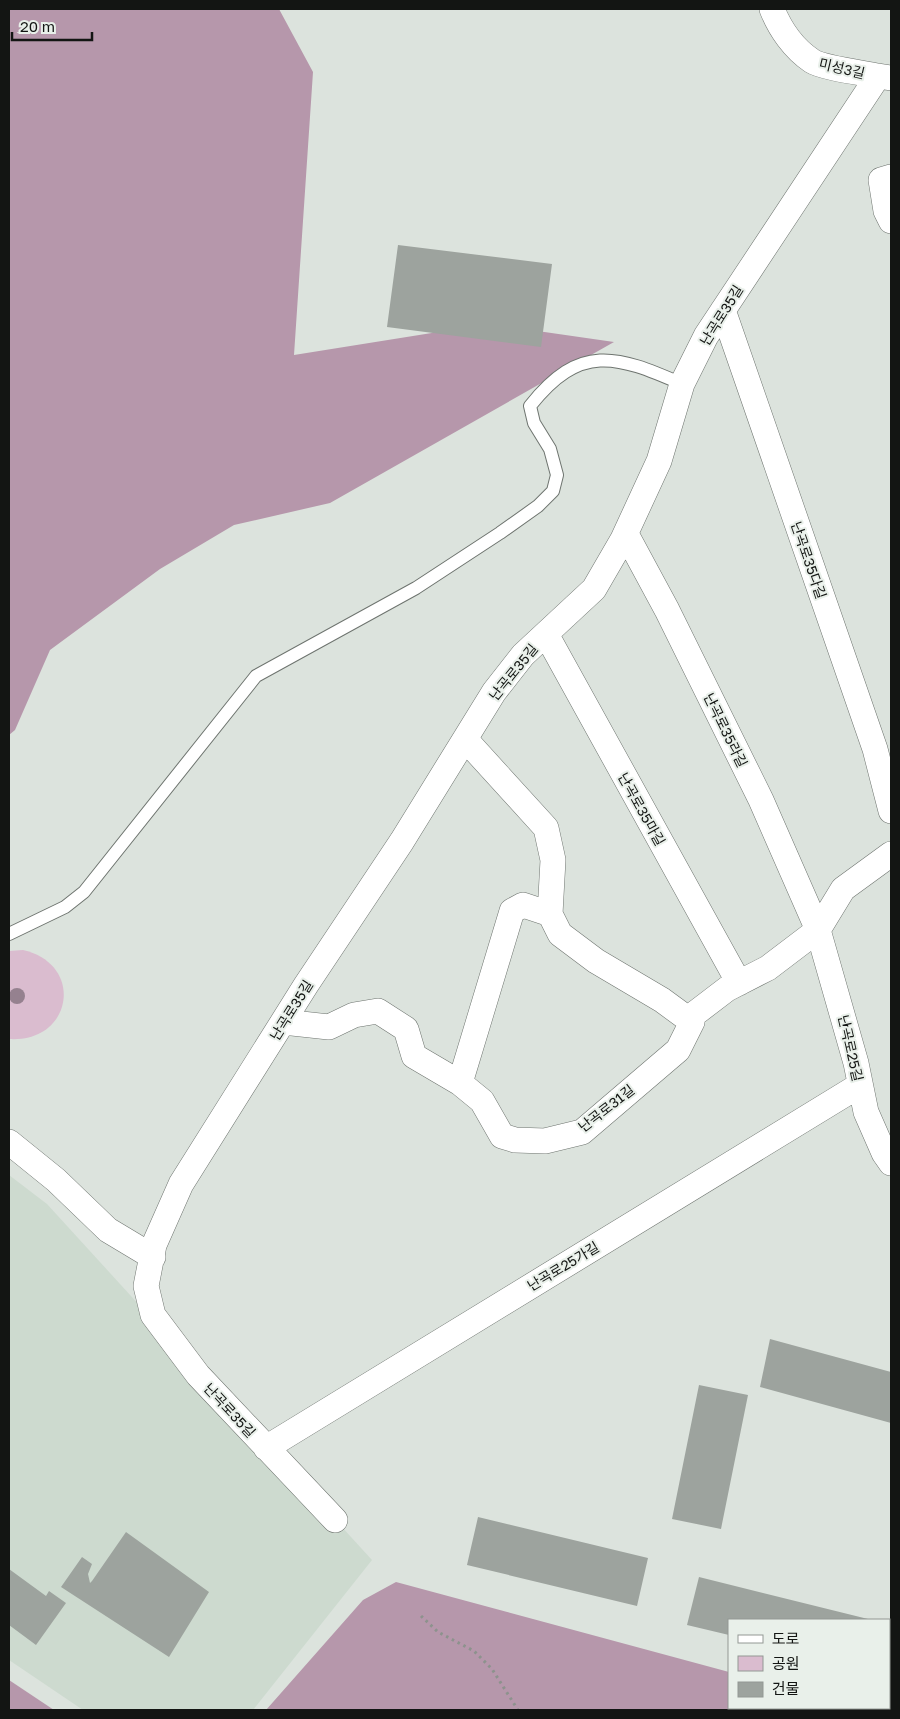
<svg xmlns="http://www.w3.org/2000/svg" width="900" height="1719" font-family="'Golos Text','Noto Sans KR',sans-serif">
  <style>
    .built { fill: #cddacf }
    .green { fill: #dabccf }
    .forest { fill: #b697ab }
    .building { fill: #9da39e }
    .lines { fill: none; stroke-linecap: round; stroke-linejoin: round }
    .service-casing { stroke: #6e746f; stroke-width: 14 }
    .minor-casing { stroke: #6e746f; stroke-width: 26 }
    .path { stroke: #8d928d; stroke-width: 3; stroke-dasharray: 2.5 4; stroke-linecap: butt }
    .service { stroke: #fff; stroke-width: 12 }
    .minor { stroke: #fff; stroke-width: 25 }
    .tree { fill: #95818f }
    .labels { text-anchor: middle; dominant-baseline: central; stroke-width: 4; stroke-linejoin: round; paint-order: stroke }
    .street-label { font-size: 14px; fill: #131513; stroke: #e9f0ea }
  </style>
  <rect width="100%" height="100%" fill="#dce3dd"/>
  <!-- built -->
  <path class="built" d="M9,1175L47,1204L372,1560L253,1710H83L9,1660Z"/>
  <!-- green -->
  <path class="green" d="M23,950C85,964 73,1043 9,1039V951Z"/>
  <!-- forest -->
  <path class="forest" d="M9,9H279L313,72L294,355L488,324L614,342L330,503L234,525L160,569L50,650L15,730L9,735Z
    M396,1582L729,1672V1708H777L779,1710H266L363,1600Z
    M9,1680L54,1710H9Z"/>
  <!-- building -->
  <path class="building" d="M398,245L552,264L541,347L387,327Z
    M770,1339L891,1372V1423L760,1387Z
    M699,1385L748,1395L721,1529L672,1519Z
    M478,1517L648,1558L637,1606L467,1565Z
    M126,1532L209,1592L169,1657L61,1587L82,1557L92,1564L88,1574L90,1583L92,1581Z
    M9,1569L46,1596L49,1591L66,1603L36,1645L9,1625Z
    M699,1577L868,1619V1620H729V1635L687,1625Z"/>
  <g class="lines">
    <defs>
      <path id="service" d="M9,934L65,907L84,892L256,676L416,588L500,533L538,506L553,491L557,475L550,449L534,423L530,406C580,343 616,355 682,384"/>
      <path id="minor" d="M772,9C780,29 794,49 812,61C823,68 864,73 878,76
        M891,177L881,180L886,211L891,221
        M723,310L875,749L891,811
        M626,534L667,610L761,800L818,930L856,1063L866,1112L884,1153L891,1163
        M546,634L739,983
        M465,739L546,828L553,860L550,914L560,934L596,961L662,1000L692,1022
        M283,1022L329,1027L354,1015L378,1011L406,1029L414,1056L460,1083L482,1101L502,1136L515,1140L545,1141L582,1132L678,1050L692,1022L689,1018L727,989L768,968L818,930L843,889L891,854
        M460,1083L512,911L523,905L550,914
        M9,1142L56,1180L108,1230L153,1257
        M266,1448L860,1085
        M335,1520L198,1375L153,1315L146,1286L154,1245L181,1184L306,985L402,841L494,692L523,655L594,589L623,539L659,461L682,384L706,336L878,76L891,78"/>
    </defs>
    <!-- service casing -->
    <use href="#service" class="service-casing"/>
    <!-- minor casing -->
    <use href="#minor" class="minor-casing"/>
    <!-- path -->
    <path class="path" d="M421,1616L438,1632L474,1651L492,1669L518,1710"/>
    <!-- service -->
    <use href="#service" class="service"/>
    <!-- minor -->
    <use href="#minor" class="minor"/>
  </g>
  <!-- trees -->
  <circle class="tree" cx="17" cy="996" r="8"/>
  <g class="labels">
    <!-- street labels -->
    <g class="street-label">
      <text transform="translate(842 68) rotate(13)">미성3길</text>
      <text transform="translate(721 315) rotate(-58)">난곡로35길</text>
      <text transform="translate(809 560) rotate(71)">난곡로35다길</text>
      <text transform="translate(513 672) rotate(-51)">난곡로35길</text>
      <text transform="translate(726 730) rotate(64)">난곡로35라길</text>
      <text transform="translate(642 809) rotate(61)">난곡로35마길</text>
      <text transform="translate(291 1010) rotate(-58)">난곡로35길</text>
      <text transform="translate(851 1048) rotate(77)">난곡로25길</text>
      <text transform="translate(606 1108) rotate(-38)">난곡로31길</text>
      <text transform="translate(563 1266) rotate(-31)">난곡로25가길</text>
      <text transform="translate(230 1410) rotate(47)">난곡로35길</text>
    </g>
  </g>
  <!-- border -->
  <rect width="900" height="1719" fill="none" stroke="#131513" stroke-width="20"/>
  <!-- legend -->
  <rect x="728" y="1619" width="162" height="90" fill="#e9f0ea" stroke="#939894"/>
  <rect x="738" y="1635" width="25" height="8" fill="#ffffff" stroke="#939894"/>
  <text x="772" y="1644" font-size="15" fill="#131513">도로</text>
  <rect x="738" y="1656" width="25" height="15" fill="#dabccf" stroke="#939894"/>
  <text x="772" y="1669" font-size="15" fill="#131513">공원</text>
  <rect x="738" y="1682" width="25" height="15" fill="#9da39e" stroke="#939894"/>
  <text x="772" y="1694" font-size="15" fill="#131513">건물</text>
  <!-- scale -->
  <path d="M12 32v8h80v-8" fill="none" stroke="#131513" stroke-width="2.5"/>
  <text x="20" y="32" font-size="15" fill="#131513" stroke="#e9f0ea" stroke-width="4" paint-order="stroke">20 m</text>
</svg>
